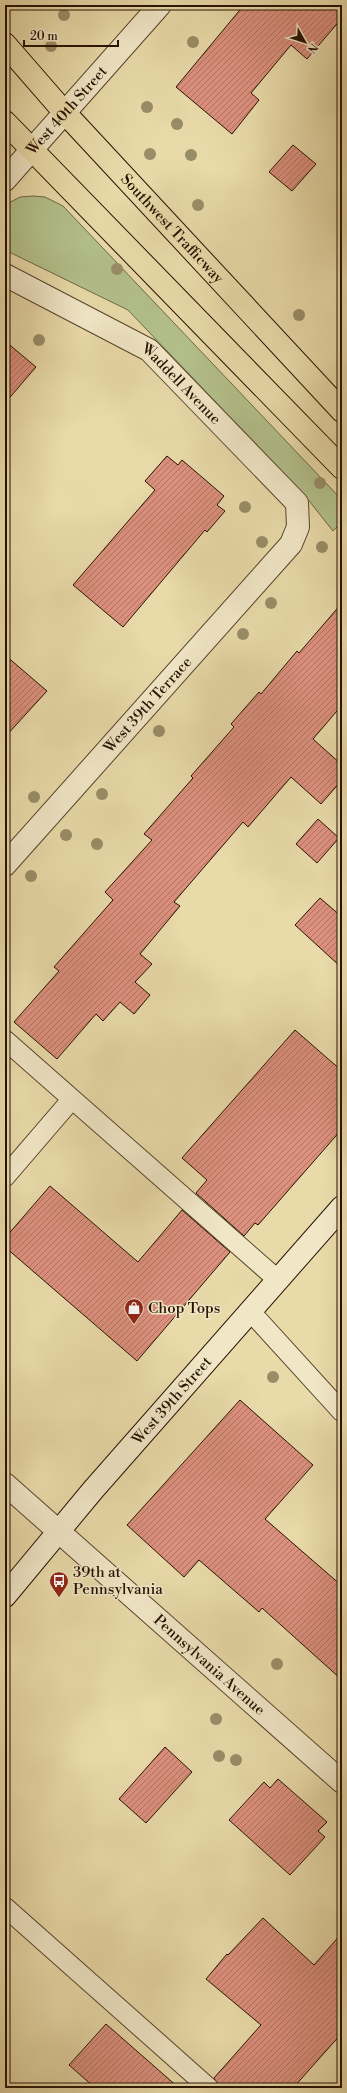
<svg xmlns="http://www.w3.org/2000/svg" width="347" height="2093" font-family="'Libre Bodoni',serif">
  <style>
    .grass { fill: #b3c08b; stroke: #6c6846 }
    .building { fill: url(#building-hatch); stroke: #251101 }
    .lines { fill: none; stroke-linecap: round; stroke-linejoin: round }
    .lane-casing { stroke: #56432b; stroke-width: 21 }
    .street-casing { stroke: #56432b; stroke-width: 24 }
    .secondary-casing { stroke: #251101; stroke-width: 24 }
    .primary-casing { stroke: #251101; stroke-width: 24 }
    .lane { stroke: #f1e7c7; stroke-width: 19 }
    .street { stroke: #f1e7c7; stroke-width: 22 }
    .secondary { stroke: #f1e7c7; stroke-width: 22 }
    .primary { stroke: #e9daa9; stroke-width: 22 }
    .tree { fill: #998d67 }
    .labels { text-anchor: middle; dominant-baseline: central; stroke-width: 3; stroke-linejoin: round; paint-order: stroke }
    .street-label { font-size: 15px; fill: #251101; stroke: #f1e7c7 }
    .poi-label { font-size: 15px; fill: #251101; stroke: #f1e7c7; text-anchor: start }
  </style>
  <defs>
    <pattern id="building-hatch" width="6" height="6" patternUnits="userSpaceOnUse"><rect width="6" height="6" fill="#dc907e"/><path d="M-1 1l2-2M0 6l6-6M5 7l2-2" fill="none" stroke="#b27465"/></pattern>
  </defs>
  <rect width="100%" height="100%" fill="#e9daa9"/>
  <filter id="stains"><feTurbulence type="fractalNoise" baseFrequency=".005" numOctaves="4"/><feColorMatrix values="0 0 0 0 .2 0 0 0 0 .09 0 0 0 0 .02 0 0 0 .5 -.17"/></filter>
  <radialGradient id="worn" r=".72"><stop offset=".6" stop-color="#630" stop-opacity="0"/><stop offset="1" stop-color="#630" stop-opacity=".3"/></radialGradient>
  <!-- grass -->
  <path class="grass" d="M33,196L45,197L63,206L342,500V522L333,531L306,497L128,310L5,250V205L20,197Z"/>
  <!-- building -->
  <path class="building" d="M244,5H342V18L307,59L291,45L251,93L259,100L232,134L176,87Z
    M293,145L316,164L292,191L269,172Z
    M5,341L36,367L5,403Z
    M167,456L178,465L182,460L224,496L217,505L225,511L207,532L205,530L123,627L73,585L155,490L145,481Z
    M342,603V705L313,739L342,765V780L321,804L291,777L248,827L243,822L174,902L180,906L140,954L152,964L135,982L150,995L134,1014L120,1002L103,1021L96,1014L57,1059L14,1022L59,971L54,967L113,900L105,892L152,840L144,834L193,778L191,776L234,727L231,724L259,692L261,694L297,651L299,653Z
    M5,655L47,691L5,737Z
    M318,819L339,838L317,863L296,844Z
    M320,898L342,917V968L295,925Z
    M295,1030L342,1071V1129L258,1225L255,1223L244,1236L196,1193L207,1180L182,1158Z
    M50,1186L138,1262L182,1210L230,1252L137,1361L5,1247V1238Z
    M240,1400L313,1465L265,1519L342,1586V1680L262,1608L259,1612L199,1560L184,1577L127,1525Z
    M165,1747L192,1772L146,1823L119,1799Z
    M278,1779L327,1822L318,1831L325,1837L290,1875L229,1820L264,1782L270,1788Z
    M263,1918L314,1965L342,1933V2033L293,2088H220L214,2078L261,2025L206,1979L227,1954L228,1955Z
    M106,2024L179,2088H95L69,2065Z"/>
  <g class="lines">
    <defs>
      <path id="lane" d="M5,1040L278,1280
        M5,1177L72,1099
        M250,1311L342,1412
        M5,1907L209,2088"/>
      <g id="street">
        <path id="s1" d="M5,180L160,5"/>
        <path id="s2" d="M5,275L149,350L297,503L298,527L291,544L5,865"/>
        <path id="s3" d="M5,1484L342,1782"/>
      </g>
      <g id="secondary">
        <path id="s4" d="M5,1596L93,1490L342,1207"/>
      </g>
      <g id="primary">
        <path id="s5" d="M5,44L65,113L342,411"/>
        <path d="M5,122L342,468"/>
      </g>
    </defs>
    <!-- lane casing -->
    <use href="#lane" class="lane-casing"/>
    <!-- street casing -->
    <use href="#street" class="street-casing"/>
    <!-- secondary casing -->
    <use href="#secondary" class="secondary-casing"/>
    <!-- primary casing -->
    <use href="#primary" class="primary-casing"/>
    <!-- lane -->
    <use href="#lane" class="lane"/>
    <!-- street -->
    <use href="#street" class="street"/>
    <!-- secondary -->
    <use href="#secondary" class="secondary"/>
    <!-- primary -->
    <use href="#primary" class="primary"/>
  </g>
  <!-- trees -->
  <g class="tree">
    <circle cx="64" cy="15" r="6"/>
    <circle cx="193" cy="42" r="6"/>
    <circle cx="51" cy="46" r="6"/>
    <circle cx="147" cy="107" r="6"/>
    <circle cx="177" cy="124" r="6"/>
    <circle cx="150" cy="154" r="6"/>
    <circle cx="191" cy="155" r="6"/>
    <circle cx="198" cy="205" r="6"/>
    <circle cx="117" cy="269" r="6"/>
    <circle cx="299" cy="315" r="6"/>
    <circle cx="39" cy="340" r="6"/>
    <circle cx="320" cy="483" r="6"/>
    <circle cx="245" cy="507" r="6"/>
    <circle cx="262" cy="542" r="6"/>
    <circle cx="322" cy="547" r="6"/>
    <circle cx="271" cy="603" r="6"/>
    <circle cx="243" cy="634" r="6"/>
    <circle cx="159" cy="731" r="6"/>
    <circle cx="102" cy="794" r="6"/>
    <circle cx="34" cy="797" r="6"/>
    <circle cx="66" cy="835" r="6"/>
    <circle cx="97" cy="844" r="6"/>
    <circle cx="31" cy="876" r="6"/>
    <circle cx="273" cy="1377" r="6"/>
    <circle cx="277" cy="1664" r="6"/>
    <circle cx="216" cy="1719" r="6"/>
    <circle cx="219" cy="1756" r="6"/>
    <circle cx="236" cy="1760" r="6"/>
  </g>
  <!-- icons -->
  <defs>
    <symbol id="shop-pin" viewBox="-11 -11 22 30"><path d="M0 17L-7.5 6A9.5 9.5 0 1 1 7.5 6Z" fill="#8f2418" stroke="#f1e7c7"/><path d="M-5-2.5h2.3a2.7 3.5 0 0 1 5.4 0H5L5.5 6h-11ZM-1.5-2.5h3a1.5 2.3 0 0 0-3 0Z" fill="#fff"/></symbol>
    <symbol id="bus-pin" viewBox="-11 -11 22 30"><path d="M0 17L-7.5 6A9.5 9.5 0 1 1 7.5 6Z" fill="#8f2418" stroke="#f1e7c7"/><path d="M-5-6H5V4H4V6H2V4H-2V6H-4V4H-5ZM-3.5-4V0h7V-4ZM-3.5 1.2v1.5H-2V1.2ZM2 1.2v1.5H3.5V1.2Z" fill="#fff"/></symbol>
  </defs>
  <g fill-rule="evenodd">
    <use href="#shop-pin" x="123" y="1297" width="22" height="30"/>
    <use href="#bus-pin" x="48" y="1570" width="22" height="30"/>
  </g>
  <g class="labels">
    <!-- street labels -->
    <g class="street-label">
      <text stroke="none"><textPath href="#s1" startOffset="93">West 40th Street</textPath></text>
      <text stroke="none"><textPath href="#s5" startOffset="249">Southwest Trafficway</textPath></text>
      <text stroke="none"><textPath href="#s2" startOffset="209">Waddell Avenue</textPath></text>
      <text transform="translate(148 705) rotate(-48)">West 39th Terrace</text>
      <text stroke="none"><textPath href="#s4" startOffset="257">West 39th Street</textPath></text>
      <text stroke="none"><textPath href="#s3" startOffset="273">Pennsylvania Avenue</textPath></text>
    </g>
    <!-- poi labels -->
    <g class="poi-label">
      <text x="148" y="1308">Chop Tops</text>
      <text x="73" y="1572">39th at<tspan x="73" dy="17">Pennsylvania</tspan></text>
    </g>
  </g>
  <!-- margin -->
  <rect width="347" height="2093" fill="none" stroke="#e9daa9" stroke-width="20"/>
  <rect x="6" y="6" width="335" height="2081" fill="none" stroke="#251101" stroke-width="2"/>
  <rect x="10" y="10" width="327" height="2073" fill="none" stroke="#251101"/>
  <!-- north arrow -->
  <g transform="translate(305 42) rotate(129)" stroke="#f1e7c7" stroke-width="3" paint-order="stroke">
  <path d="M0-3L7 15L0 10L-7 15Z" fill="#251101"/>
  <text y="-6" font-size="11" font-weight="bold" text-anchor="middle" fill="#251101">N</text>
  </g>
  <!-- scale -->
  <path d="M24 40v6h94v-6" fill="none" stroke="#251101" stroke-width="2"/>
  <text x="30" y="40" font-size="12" fill="#251101" stroke="#f1e7c7" stroke-width="3" paint-order="stroke">20 m</text>
  <rect width="100%" height="100%" filter="url(#stains)"/>
  <rect width="100%" height="100%" fill="url(#worn)"/>
</svg>
